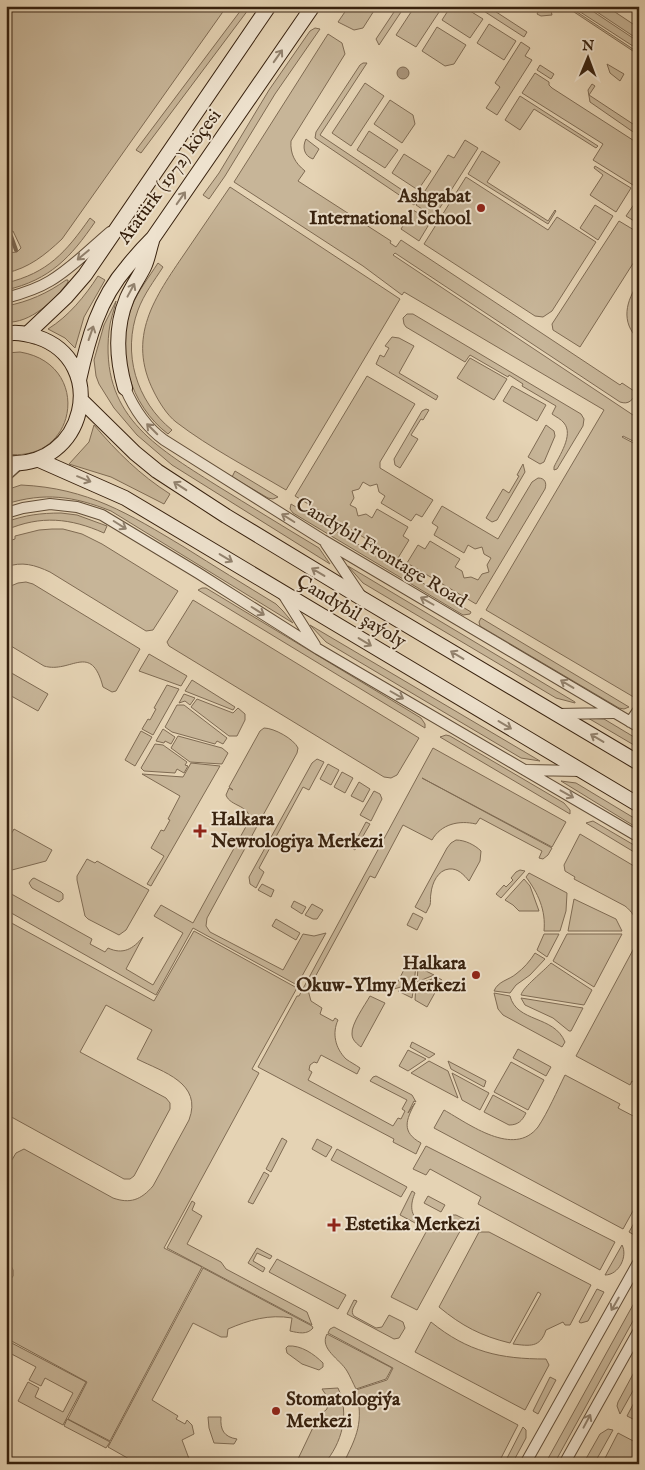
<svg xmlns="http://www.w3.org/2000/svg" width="645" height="1470" font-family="'IM FELL English',serif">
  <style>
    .green { fill: #c7b598; stroke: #7f6b53 }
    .water { fill: #aa967c; stroke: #7c6750 }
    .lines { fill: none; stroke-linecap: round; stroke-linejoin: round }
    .stream { stroke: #7c6750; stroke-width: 4 }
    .minor-casing { stroke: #624e38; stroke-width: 12 }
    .tertiary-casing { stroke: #624e38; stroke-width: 15 }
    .secondary-casing { stroke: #37210e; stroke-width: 16 }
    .minor { stroke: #eee2ce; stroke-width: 10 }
    .tertiary { stroke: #eee2ce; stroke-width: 12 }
    .secondary { stroke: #eee2ce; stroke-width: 14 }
    .oneway { stroke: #92826e }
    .poi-dot { fill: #8f2418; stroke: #eee2ce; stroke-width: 2 }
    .labels { text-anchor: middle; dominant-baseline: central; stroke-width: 4; stroke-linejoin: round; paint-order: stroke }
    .street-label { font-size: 19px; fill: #37210e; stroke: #eee2ce }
    .poi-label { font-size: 19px; font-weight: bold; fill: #37210e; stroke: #eee2ce; text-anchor: start }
  </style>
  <rect width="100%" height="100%" fill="#e5d3b4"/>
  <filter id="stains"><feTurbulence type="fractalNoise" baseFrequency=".004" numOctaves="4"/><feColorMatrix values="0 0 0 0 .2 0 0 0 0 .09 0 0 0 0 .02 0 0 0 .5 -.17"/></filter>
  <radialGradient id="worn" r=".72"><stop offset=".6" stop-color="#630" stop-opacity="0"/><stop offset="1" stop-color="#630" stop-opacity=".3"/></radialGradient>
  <!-- green -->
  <path class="green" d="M6,6H227L62,239C45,255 29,268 6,273V253L17,252L21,248L13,231L6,233Z
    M244,6H251L141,153L136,150Z
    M349,6H377L363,28L354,30L338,22Z
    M398,6H405L379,45L376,39Z
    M415,6H443L416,47L396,35Z
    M451,6H462L483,19L470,38L442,20Z
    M476,6H487L527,32L524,37Z
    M541,6H550L552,15L541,16L537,14Z
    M565,6H568L639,53V55Z
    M571,6H585L639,42V50Z
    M588,6H606L639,28V40Z
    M489,24L516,41L504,60L477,43Z
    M437,27L466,45L454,64L445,66L422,51Z
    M315,28L320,29L275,94L225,176L209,199L203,195L219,173L269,90L310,31Z
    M328,34L342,43L345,54L291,141C290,154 295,163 305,171L298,181L391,241L390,243L396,247L401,240L620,385L622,383L637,393C632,400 629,405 620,402L395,253L393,255L639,419V444L623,436L622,437L639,446V696L637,699L486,610L604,410L404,292L402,295L363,266L234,182Z
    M521,42L530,48L525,56L532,60L497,115L486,108L500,87L495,83Z
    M363,63H367L320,135L417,200L414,205L315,138L316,132L360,65Z
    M607,64L624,74L620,81L610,73Z
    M540,65L554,74L551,79L537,70Z
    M535,73L549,82V85L552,88L639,144V176L633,185L593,160L603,144L522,93Z
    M365,83L384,96L351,146L332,133Z
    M592,84L595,86L589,95L639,128V136L590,102L588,90Z
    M520,96L598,146L596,148L534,109L520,130L505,120Z
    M390,100L413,115L415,124L402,143L374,124Z
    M369,131L398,150L385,168L357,150Z
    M306,139L319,149L313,159C304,156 302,147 306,139Z
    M465,140L478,148L434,217L416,205L448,155L454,158Z
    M482,151L500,162L487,182L548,221L555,210L556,211L548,224L468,174Z
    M404,154L431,171L418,190L392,173Z
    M595,166L631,188L616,212L590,195L603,175L594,168Z
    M466,177L548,230L557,217L596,242L552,311L543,317L535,316L424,244Z
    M230,187L400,299L286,490C249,468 210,448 176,422C167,415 159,402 154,392C126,337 155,297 185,253C200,231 215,209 230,187Z
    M639,197V224L626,216Z
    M595,205L613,216L598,240L580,228Z
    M413,210L431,221L419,241L401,229Z
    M90,218L95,222C71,257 50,280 6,290V283C48,273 66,252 90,218Z
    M619,221L639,233V254L580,347L553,330L552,324Z
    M158,263L163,267C154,281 144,294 138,310C122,353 136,401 172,430L168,434C130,405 114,351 132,306C138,291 149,277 158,263Z
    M98,276L105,280L84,317L75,348L65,338L48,329C69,316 85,296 98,276Z
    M66,280H68V282C55,300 30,324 6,322V306C28,302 48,293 66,280Z
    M639,282L637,311L639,340C620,322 626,301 639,282Z
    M116,301C114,311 110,320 109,331C100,414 154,446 216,485C250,506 284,527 319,548L330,564L172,465L137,435L114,408L99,384L96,376L94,360L104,325Z
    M407,314H413L581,414L584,419L583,426L557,469L554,470V467C559,456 574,435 564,423C561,419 556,417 552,414L556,406L522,386L523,384L509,375L508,377L470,355L465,362L406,327L404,324L403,318Z
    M392,337L399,338L414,346L399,373L438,396L436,400L376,364L380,355L384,357L389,348L385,346Z
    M20,352C93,364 78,464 6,454V353Z
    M470,358L507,379L494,400L457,378Z
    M367,376L415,404L380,462V468L433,500L422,517L416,514L411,521L381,503L385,496L379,492L377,484L370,486L363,482L359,489L352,491L354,498L350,505L356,508L358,516L366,514L372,518L377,509L408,527L403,536L409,540L398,558L295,496Z
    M512,386L546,405L537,421L503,401Z
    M426,409L429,410L423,420L421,419L411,435L418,439L400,468L395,465L394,459L422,411Z
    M94,425C117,452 140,475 170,494L164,504L111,477L69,464L89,442Z
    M546,425L554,431L555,436L544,462L540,464L528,457Z
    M523,464L525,472L497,520L492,522L486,518L503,489L509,493L519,476L517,475Z
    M235,471L278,497L273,499L268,498L232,477Z
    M538,478C545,478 547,483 545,489L476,604L407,563L418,545L425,549L430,541L460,559L455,567L462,571L464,578L471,577L478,580L482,574L489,572L487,565L491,558L484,554L482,547L475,549L468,545L464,553L434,535L438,527L432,523L442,506L498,539L532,482Z
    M21,485C88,488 129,514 184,547C214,566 245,585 276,604L283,611L293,623L111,511C73,496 45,492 6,504V490Z
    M291,504L471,612L470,614L463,615L293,513L290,509Z
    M61,513L77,515L107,526L104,533C70,518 41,515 6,530V522C25,515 41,513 61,513Z
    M52,529H63L82,534L102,544L178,591L153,630L146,631L50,572C35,565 22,561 6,567V542L15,539V536L39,530Z
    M348,566L575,702V703L556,698L363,583Z
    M26,582L33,584L140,649L116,691L112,692L103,687C91,641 71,674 44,666L6,643V588L18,583Z
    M202,588H206L421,718L425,724V728L198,590Z
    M193,600L419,738L397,775L391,778L384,777L169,646L167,642Z
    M481,618L629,707L624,709L619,708L480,626L479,622Z
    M310,625L540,761L521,758L326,642Z
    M149,654L187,676L181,686L139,671Z
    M8,671L48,694L38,711L6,693V674Z
    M192,680L235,707L233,710L185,691Z
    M167,685L179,689L153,735L142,729L148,719L150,720L156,709L154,708Z
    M184,694L195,698L190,705L185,701L179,703Z
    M197,699L233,713L238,708L245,714V720L237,736H229L191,707Z
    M177,705H184L227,738L223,744L217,741L215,744L172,732L165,727Z
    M588,718L604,719L639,740V748Z
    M264,728C274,728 294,739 298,748L297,753L207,918L206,926L210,932L283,970L303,934L314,936L326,933L297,985L193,928L156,995L6,910V891L92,939L90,944L105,952L108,948C123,955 133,949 143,937L126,969L153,985L183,933L154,916L161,905L193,923L249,821C252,805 230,807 226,795L229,788L233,790L229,787L260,731Z
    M163,729L175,737L171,744L165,741L164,743L156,741Z
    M141,731L152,737L135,766L125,760Z
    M446,735L450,736L564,803L570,810V814L440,737Z
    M178,736L222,748L228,753L222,764L190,762L171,748Z
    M155,744L163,745L187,762L185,765L188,766L184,773L177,769L175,773L144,771L141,768Z
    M433,748L566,822L552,847L422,778L552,848L548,855L543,859L539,858L542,851L480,818L476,824C459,820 441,824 432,840L403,825L375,878L370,876L308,990L311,1001L322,1008L320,1014L333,1021L335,1018L338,1020C332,1033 335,1048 346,1059C350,1062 356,1065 360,1068L357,1074L321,1055L317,1063L314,1062L310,1065L309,1070L312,1072L308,1080L393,1126L398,1118L401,1119L405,1111L402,1109L407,1100L370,1081L373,1077L376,1076L412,1095L416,1102L414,1101L408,1113L415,1103C406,1120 401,1132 421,1143L416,1154L393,1142L394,1139L258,1067L297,996H299Z
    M317,759L324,762L309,790L303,787L259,868L264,872L256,888L250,884L249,877L312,763Z
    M191,763L220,766L151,886L147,884L164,856L151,848L161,830L164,831L170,820L168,819L180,796L142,774L183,777Z
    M328,764L339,770L331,785L320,779Z
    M342,772L353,778L345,793L334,787Z
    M561,781L576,783L639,821V829Z
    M359,782L370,789L363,802L351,796Z
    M374,791L380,794L382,799L371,821L360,815Z
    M593,821L639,848V855L586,823Z
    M366,822L370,824L355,850L352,848Z
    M14,829L52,850L46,861L12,870H6V843Z
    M580,834L639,869V1085L632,1081L630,1085L576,1056L634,948C640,931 639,917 625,906L574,879L575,877L565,871L564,865Z
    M456,840C465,840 475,845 481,851L480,861L469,881C464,875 458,868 449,869C438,870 432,883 431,893C430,897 431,902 430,905C429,908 427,910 426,913L415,907L447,848L451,843Z
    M87,859L95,863L97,861L149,890L126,930L119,935L88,919L85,916L77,880V876Z
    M520,870L525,871L501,898L496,894L504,885L506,887L513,880L511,878L516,872Z
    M529,873L567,893L566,911L560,931H544C546,910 538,893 526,877Z
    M34,878L61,892L63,894V899L59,902L56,901L32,888L29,883L32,879Z
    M524,879L530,886L539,911H519L513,905L505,900Z
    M262,884L274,890L271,897L258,890Z
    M574,899L616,919L622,931H568Z
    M294,901L306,907L302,914L291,907Z
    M312,904L323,910L317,919H313L305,915Z
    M413,913L423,918L417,930L407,925Z
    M276,919L300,933L296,940L272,926Z
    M6,920L154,1001L194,931L297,988L252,1069L259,1073L164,1248L202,1267L110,1441L68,1419L87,1382L6,1338V1287L13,1276V1270L11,1266L6,1263V1170L16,1153L24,1149L113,1198C130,1204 141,1200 153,1186L189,1120C203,1083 163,1072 137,1059L152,1030L106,1005L80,1052L166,1098L170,1103V1109L134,1176L130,1179H124L6,1114V1101L12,1092L6,1088Z
    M544,934H559L547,957L537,950Z
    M567,934H622L594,987L553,961Z
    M535,953L545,959L530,975L516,985L510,993L494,991C498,981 509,980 516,974C524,968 530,961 535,953Z
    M408,962L416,966L414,983L394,989Z
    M551,963L592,990L584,1005L521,995C523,987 544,971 551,963Z
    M418,967L434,975L417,982Z
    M437,977L442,980L427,1007L415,1000L416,985Z
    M414,986L412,998L398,991Z
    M494,993L510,996C517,1023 554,1015 565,1042L562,1047L503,1015L498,1009Z
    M370,996L385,1003L361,1047C357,1044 352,1040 352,1034C351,1024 365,1005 370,996Z
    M521,998L583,1008L571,1031H569L553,1018L525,1005Z
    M412,1042L435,1054L429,1058L410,1047Z
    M518,1049L551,1067L546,1076L513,1058Z
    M408,1050L426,1059L408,1071L399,1066Z
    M429,1061L448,1071L458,1098L411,1073Z
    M448,1061L486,1081L484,1087L451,1069Z
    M511,1062L544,1080L528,1110L494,1092Z
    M452,1073L489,1093L480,1110L462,1100Z
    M565,1075L620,1104L618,1108L639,1119V1200L623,1229L434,1128L444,1110C469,1124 514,1158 538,1127C548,1112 557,1091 565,1075Z
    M493,1095L526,1113C522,1121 518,1125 509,1125L484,1112Z
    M282,1138L287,1141L271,1172L266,1169Z
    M317,1139L332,1147L326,1157L312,1149Z
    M426,1146L615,1242L600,1270L478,1204L481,1197L430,1169L426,1175L413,1169Z
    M337,1149L407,1187L401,1197L331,1160Z
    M264,1172L269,1175L253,1204L248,1202Z
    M412,1191L415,1193C411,1202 409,1214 419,1221L417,1224L400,1215Z
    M428,1196L445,1205L441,1212L424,1203Z
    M192,1201L195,1203L192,1210L202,1216L187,1244L221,1262L226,1269L307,1312L312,1325L167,1248Z
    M639,1214V1231L636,1236L629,1232Z
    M453,1215H456L464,1219L465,1222L417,1310L391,1297L432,1221C442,1226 448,1225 453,1215Z
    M479,1232H489L591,1285L570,1325H565L563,1322L546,1330C540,1348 530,1346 513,1344L541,1294L538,1292L510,1343C481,1336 462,1326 439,1307Z
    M622,1245C628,1256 619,1275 605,1275Z
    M257,1248L272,1256L270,1259L257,1253L253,1261L265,1268L263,1272L248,1263Z
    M277,1259L346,1295L338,1309L269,1272Z
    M203,1268L312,1326L313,1328C307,1335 299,1333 290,1331L292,1318C269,1314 249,1320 228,1329L227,1337H221L193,1323L152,1400L178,1416L176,1419L185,1424L187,1420L192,1425L194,1434L182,1440L191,1464H138L108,1447Z
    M597,1289L604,1292L588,1321L581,1323L579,1322Z
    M639,1294V1310L554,1464H545Z
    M354,1300L357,1301C354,1307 350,1311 354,1316L376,1328L382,1327L389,1315L403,1322L405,1328L399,1338L394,1339L347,1314Z
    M431,1322C468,1352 500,1359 546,1359L549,1365L525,1410L415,1352Z
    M334,1327L518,1425L498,1464H343C357,1436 364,1422 356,1390L387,1380L393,1368L328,1333L330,1329Z
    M327,1334L392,1368L386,1379L356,1389C353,1383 350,1376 347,1371C340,1359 319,1349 327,1334Z
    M6,1340L86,1382L63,1425L18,1401L28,1382L39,1388L35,1397L63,1412L73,1393L45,1378L41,1386L29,1380L36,1367L6,1351Z
    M288,1346C301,1345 314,1354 323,1363V1367L319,1370L302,1364L287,1353L286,1348Z
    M639,1363V1380L620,1414L617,1406L618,1402Z
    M550,1377L556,1380L538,1414L533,1411Z
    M338,1388C350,1414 342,1443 324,1464H294L298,1459L318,1417L327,1409L328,1398L322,1389Z
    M639,1393V1422L627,1416Z
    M208,1417H221C220,1430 224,1437 237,1439L234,1444L214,1443L209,1428Z
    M67,1419L110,1442L106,1448L64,1426Z
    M523,1427L526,1430V1438L512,1464H504Z
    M608,1429L613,1430L594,1464H583L600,1434Z
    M618,1433L639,1444V1464H602Z"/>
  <!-- water -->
  <path class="water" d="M397 73a6 6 0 1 1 12 0a6 6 0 1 1-12 0Z"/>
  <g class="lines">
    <!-- stream -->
    <path class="stream" d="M6,238L11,236L16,250"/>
    <defs>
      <path id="minor" d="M6,298C21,294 37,289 50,281C72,268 91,248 110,232
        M125,388C134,409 146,427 164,440L323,540L639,727
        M6,513L23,508L50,504L77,507L102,515L198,573L318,649L639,837
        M326,544L361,596
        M283,594L315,645
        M558,714L613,713
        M630,722L639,709
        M526,770L581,771
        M525,1464L639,1261
        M564,1464L639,1330"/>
      <path id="tertiary" d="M6,474L17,464"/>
      <path id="secondary" d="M6,334C16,331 27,334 37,337C110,361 86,470 6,463
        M27,334L66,297L85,275L269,6
        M79,380C88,339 99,299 127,267C135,257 144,247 153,238L313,6
        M125,388C116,357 115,327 127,298C132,287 139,277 144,267C148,259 149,250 152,241
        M81,400L135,453L157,471L226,516L363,599L639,763
        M39,460L125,498L639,805"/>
    </defs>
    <!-- minor casing -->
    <use href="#minor" class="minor-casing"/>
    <!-- tertiary casing -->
    <use href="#tertiary" class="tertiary-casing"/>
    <!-- secondary casing -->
    <use href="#secondary" class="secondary-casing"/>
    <!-- minor -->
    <use href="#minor" class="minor"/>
    <!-- tertiary -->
    <use href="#tertiary" class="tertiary"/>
    <!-- secondary -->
    <use href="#secondary" class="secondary"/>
  </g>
  <!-- one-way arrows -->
  <defs><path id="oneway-shaft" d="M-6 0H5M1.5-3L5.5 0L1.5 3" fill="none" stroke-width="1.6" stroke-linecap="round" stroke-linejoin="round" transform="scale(1.25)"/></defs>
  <g class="oneway">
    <use href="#oneway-shaft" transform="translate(278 56) rotate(-55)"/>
    <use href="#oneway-shaft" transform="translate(181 198) rotate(-55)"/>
    <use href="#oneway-shaft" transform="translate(83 255) rotate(140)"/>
    <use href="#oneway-shaft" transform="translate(131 290) rotate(-62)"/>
    <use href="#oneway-shaft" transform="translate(91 333) rotate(-71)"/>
    <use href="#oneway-shaft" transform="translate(152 429) rotate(-135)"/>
    <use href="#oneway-shaft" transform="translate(84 479) rotate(22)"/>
    <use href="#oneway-shaft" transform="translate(180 486) rotate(-147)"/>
    <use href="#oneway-shaft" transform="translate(288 518) rotate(-148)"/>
    <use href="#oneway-shaft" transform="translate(120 525) rotate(32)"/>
    <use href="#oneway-shaft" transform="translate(226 558) rotate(31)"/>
    <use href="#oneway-shaft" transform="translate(318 572) rotate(-149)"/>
    <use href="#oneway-shaft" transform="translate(427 601) rotate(-150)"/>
    <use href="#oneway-shaft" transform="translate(258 611) rotate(32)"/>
    <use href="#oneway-shaft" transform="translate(365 642) rotate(31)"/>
    <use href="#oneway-shaft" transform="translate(457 655) rotate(-149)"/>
    <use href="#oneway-shaft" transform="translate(567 684) rotate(-149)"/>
    <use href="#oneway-shaft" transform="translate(397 695) rotate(30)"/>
    <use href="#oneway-shaft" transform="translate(505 725) rotate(31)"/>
    <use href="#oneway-shaft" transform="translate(597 738) rotate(-149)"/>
    <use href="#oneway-shaft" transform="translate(567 794) rotate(29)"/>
    <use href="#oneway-shaft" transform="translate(615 1304) rotate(120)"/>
    <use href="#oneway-shaft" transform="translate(587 1421) rotate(-62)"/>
  </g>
  <!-- markers -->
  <g class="poi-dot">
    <circle cx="481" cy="208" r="5"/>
    <path d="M197.5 823.5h5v5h5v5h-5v5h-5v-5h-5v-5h5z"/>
    <circle cx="476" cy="975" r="5"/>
    <path d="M331.5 1217.5h5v5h5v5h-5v5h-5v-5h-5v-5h5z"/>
    <circle cx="276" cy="1411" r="5"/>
  </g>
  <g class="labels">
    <!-- street labels -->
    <g class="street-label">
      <text transform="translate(170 177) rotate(-54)">Atatürk (1972) köçesi</text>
      <text transform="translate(381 553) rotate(31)">Candybil Frontage Road</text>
      <text transform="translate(351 612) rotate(31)">Çandybil şaýoly</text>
    </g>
    <!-- poi labels -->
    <g class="poi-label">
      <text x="471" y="197" text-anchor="end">Ashgabat<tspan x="471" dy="22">International School</tspan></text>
      <text x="211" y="820">Halkara<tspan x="211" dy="22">Newrologiya Merkezi</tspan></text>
      <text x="466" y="964" text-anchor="end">Halkara<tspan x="466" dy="22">Okuw-Ylmy Merkezi</tspan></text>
      <text x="345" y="1225">Estetika Merkezi</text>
      <text x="286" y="1400">Stomatologiýa<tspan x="286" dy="22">Merkezi</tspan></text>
    </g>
  </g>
  <!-- margin -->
  <rect width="645" height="1470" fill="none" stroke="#e5d3b4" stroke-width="25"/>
  <rect x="8" y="8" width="630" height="1455" fill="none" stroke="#37210e" stroke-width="2.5"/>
  <rect x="12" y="12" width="620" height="1445" fill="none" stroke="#37210e"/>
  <!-- north arrow -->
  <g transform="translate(588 58) rotate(1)" stroke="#eee2ce" stroke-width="4" paint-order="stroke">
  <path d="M0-4L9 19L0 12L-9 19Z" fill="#37210e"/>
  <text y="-8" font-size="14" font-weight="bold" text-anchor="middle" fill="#37210e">N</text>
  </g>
  <rect width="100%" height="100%" filter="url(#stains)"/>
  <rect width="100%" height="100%" fill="url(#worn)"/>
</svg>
